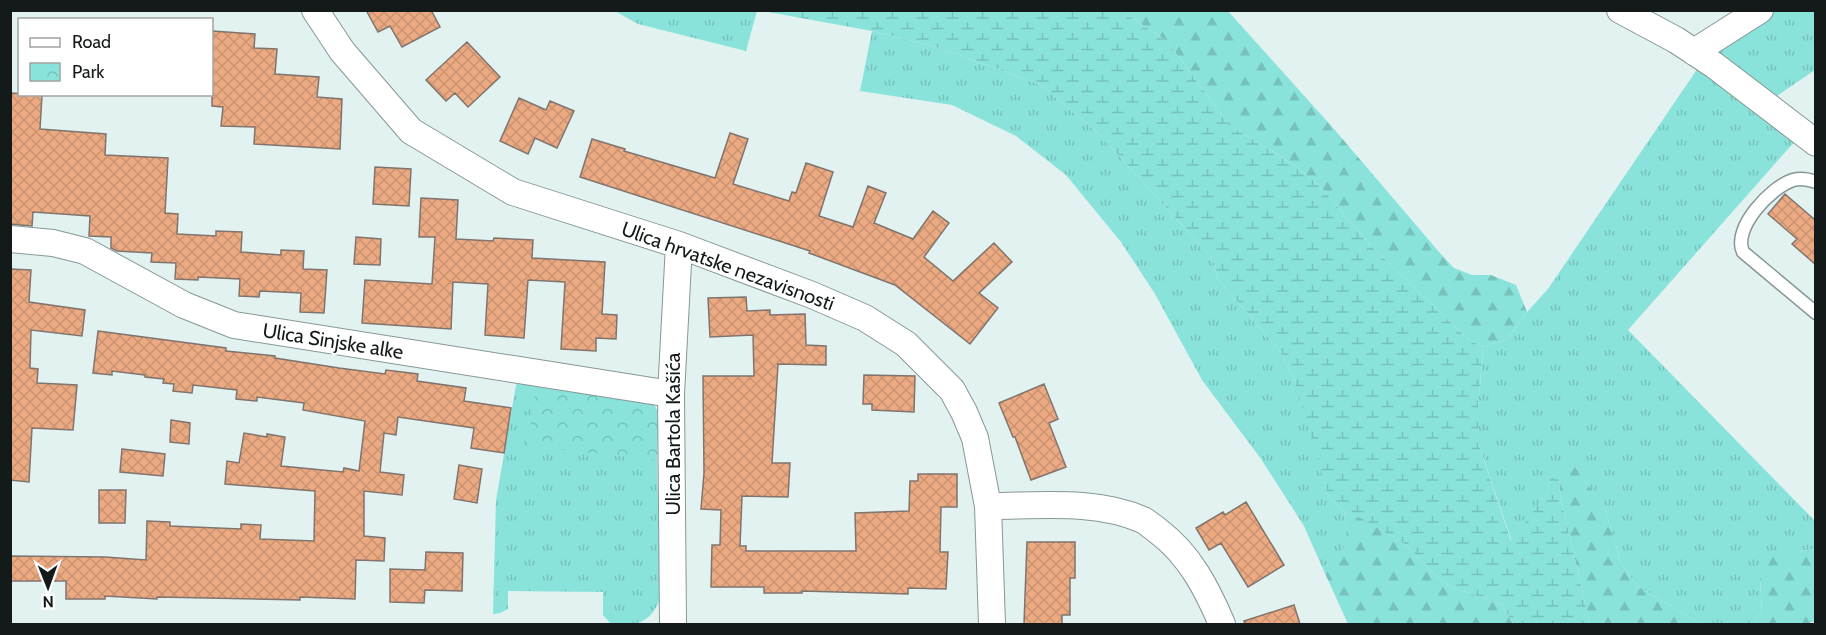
<svg xmlns="http://www.w3.org/2000/svg" width="1826" height="635" font-family="Cabin,sans-serif">
  <style>
    .grass { fill: url(#grass-tufts) }
    .forest { fill: url(#forest-firs) }
    .wetland { fill: url(#wetland-marsh) }
    .park { fill: url(#park-crowns) }
    .building { fill: url(#building-cross-hatch); stroke: #80746d; stroke-width: 1.5 }
    .lines { fill: none; stroke-linecap: round; stroke-linejoin: round }
    .service-casing { stroke: #879795; stroke-width: 15 }
    .minor-casing { stroke: #879795; stroke-width: 28 }
    .service { stroke: #fff; stroke-width: 12 }
    .minor { stroke: #fff; stroke-width: 26 }
    .labels { text-anchor: middle; dominant-baseline: central; stroke-width: 4.5; stroke-linejoin: round; paint-order: stroke }
    .street-label { font-size: 20px; fill: #141a1a; stroke: #fff }
  </style>
  <defs>
    <pattern id="grass-tufts" width="24" height="20" patternUnits="userSpaceOnUse" patternTransform="scale(1.5)"><rect width="24" height="20" fill="#8ae3db"/><path d="M3 7l-1-3M5 7V3M7 7l1-3M15 17l-1-3M17 17v-4M19 17l1-3" fill="none" stroke="#76c2bb"/></pattern>
    <pattern id="forest-firs" width="22" height="20" patternUnits="userSpaceOnUse" patternTransform="scale(1.5)"><rect width="22" height="20" fill="#8ae3db"/><path d="M5 1l3.5 6h-7zM16 11l3.5 6h-7z" fill="#76c2bb"/></pattern>
    <pattern id="wetland-marsh" width="20" height="14" patternUnits="userSpaceOnUse" patternTransform="scale(1.5)"><rect width="20" height="14" fill="#8ae3db"/><path d="M1 5h8M5 5V1M11 12h8M15 12V8" fill="none" stroke="#76c2bb"/></pattern>
    <pattern id="park-crowns" width="20" height="18" patternUnits="userSpaceOnUse" patternTransform="scale(1.5)"><rect width="20" height="18" fill="#8ae3db"/><path d="M2 6a3 3 0 1 1 6 0M12 15a3 3 0 1 1 6 0" fill="none" stroke="#76c2bb"/></pattern>
    <pattern id="building-cross-hatch" width="8" height="8" patternUnits="userSpaceOnUse" patternTransform="scale(1.5)"><rect width="8" height="8" fill="#ecaa83"/><path d="M0 0l8 8M0 8l8-8" fill="none" stroke="#ca9271"/></pattern>
  </defs>
  <rect width="100%" height="100%" fill="#e1f2f0"/>
  <!-- grass -->
  <path class="grass" d="M615,11H757L746,51L638,24Z
    M1760,11H1815V70L1765,104L1796,140L1628,330L1815,521V549L1801,551L1760,578L1762,612L1749,624H1700L1636,585L1620,560L1605,509L1573,465L1559,478L1550,479L1547,493L1512,542L1478,442V409L1483,347L1507,339L1527,312L1548,289L1704,59Z
    M872,31L939,48L1039,84L1097,132L1213,259L1217,278L1280,351L1294,379L1302,402L1328,495L1344,512L1348,538L1343,550L1323,569L1304,526L1261,459L1202,380L1155,294L1121,242L1066,175L1016,136L952,105L860,91Z
    M518,374L655,405L658,423L657,460L660,599C650,624 635,627 610,623L603,615V592L508,591V609L500,613L493,614L496,500Z"/>
  <!-- forest -->
  <path class="forest" d="M1121,11H1228L1334,129L1439,252L1454,268L1472,275H1491L1516,285L1527,312L1507,339L1483,347L1469,340L1371,246L1319,185L1293,164L1229,125L1167,41Z
    M1573,464L1605,509L1620,560L1636,585L1700,624H1590L1560,494L1559,478Z
    M1344,512L1363,518L1406,545L1435,575L1451,587L1502,604L1513,624H1348L1323,569C1349,544 1349,547 1344,512Z
    M1815,549V621L1807,624H1749L1762,612L1760,578L1768,556Z"/>
  <!-- wetland -->
  <path class="wetland" d="M763,11H1121L1167,41L1229,125L1293,164L1319,185L1371,246L1469,340L1483,347L1478,409V442L1511,541L1547,493L1550,478H1559L1560,494L1590,624H1513L1502,604L1451,587L1435,575L1406,545L1363,519L1344,512L1328,495L1294,379L1280,351L1217,278L1213,259L1097,132L1039,84L939,48L872,31Z"/>
  <!-- park -->
  <path class="park" d="M538,378L648,397L657,410V460L527,446Z"/>
  <!-- building -->
  <path class="building" d="M366,10H431L440,27L402,47L390,26L378,32Z
    M212,31L255,34L254,48L277,49L275,74L319,77L317,97L342,99L340,149L254,144L255,127L221,126L223,107L212,106Z
    M467,42L500,77L468,107L455,93L446,101L426,80Z
    M10,93L42,95L40,129L106,134L105,155L168,158L165,213L178,214L177,234L216,236V231L242,232L241,252L281,255V250L304,251L303,269L327,270L324,313L300,312L301,293L260,291L259,297L239,296L240,279L198,277V280L175,279L176,263L151,262L152,253L117,251L111,248V237L89,236L90,216L33,212L32,226L10,224Z
    M519,98L546,110L550,101L574,111L557,148L535,138L528,154L500,141Z
    M730,133L748,139L733,184L789,201L792,192L796,193L806,163L833,172L819,216L853,227L868,186L886,193L874,223L913,239L933,211L949,223L924,257L953,281L994,243L1012,262L979,293L998,308L970,344L895,285L809,253L810,251L580,177L592,139L625,149L624,151L715,178Z
    M375,167L411,169L409,206L373,204Z
    M1785,194L1814,219L1815,217V264L1792,244L1797,239L1768,214Z
    M421,198L458,200L456,239L493,241L494,238L533,240L532,258L605,262L602,314L617,315L616,339L596,338V351L561,349L565,282L528,280L524,338L485,335L488,284L453,282L451,329L362,323L365,280L432,284L435,237H419Z
    M356,237L381,239L380,265L354,264Z
    M10,269L31,270L29,302L85,310L82,336L31,330L30,368L38,369L37,383L77,385L73,430L32,428L29,482L10,480Z
    M746,297L747,311L770,310V315L805,314L806,345L826,346V365L778,364L772,463H790L788,497L742,496L740,546H746V551H856L855,513L909,511L910,481H918V474H957V507H941L940,552H948L946,589L908,588V594L802,591V593H764V587H711L712,545H720L721,510L701,509L704,473L703,376H754L753,335L710,337L708,298Z
    M98,331L226,348V351L275,356V358L339,368L385,374L386,370L418,374L417,381L466,388L464,401L511,408L504,453L471,448L474,428L398,417L396,435L384,433L380,472L404,475L402,495L364,491V536L385,538L384,561L356,560L355,599L300,597V600L157,597V599L105,596V599H66V581H10V556L105,557L146,560L147,521L170,522V526L241,529V524L261,525L260,539L314,541L315,491L225,484L227,461L239,463L244,433L267,437V434L285,437L281,466L343,472L344,468L359,471L365,421L303,410L304,403L257,397V401L236,399L237,390L193,385L192,393L173,391L174,384L163,383L164,379L145,377V375L112,371V375L93,373Z
    M864,375L915,376L914,412L872,410V404H863Z
    M1044,384L1058,419L1049,423L1066,467L1031,480L1015,437H1013L999,403Z
    M171,420L190,423L189,444L170,442Z
    M122,449L165,454L163,476L120,472Z
    M459,465L482,469L477,503L454,499Z
    M99,490H126L125,523H99Z
    M1246,502L1284,565L1248,587L1221,543L1209,550L1196,528L1223,512L1225,515Z
    M1027,542H1075V578H1070V615H1062V624H1024Z
    M426,552L463,553L462,591L425,590L424,603L390,602V569L425,570Z
    M1294,605L1300,624H1245L1244,621Z"/>
  <g class="lines">
    <defs>
      <path id="service" d="M1816,182C1808,179 1800,178 1793,180C1771,187 1732,228 1743,252L1816,313"/>
      <path id="minor" d="M315,10L342,51L411,131L513,192L679,245L812,295L865,318L906,344L952,390L964,412L975,438L988,506L992,624
        M1620,10L1676,40L1714,65L1816,143
        M1694,52L1760,10
        M10,239L53,243L85,251L184,305L234,325L671,394
        M988,506C1038,506 1096,499 1143,520C1148,523 1153,527 1158,531C1190,555 1207,589 1222,624
        M673,624L671,394L679,245"/>
    </defs>
    <!-- service casing -->
    <use href="#service" class="service-casing"/>
    <!-- minor casing -->
    <use href="#minor" class="minor-casing"/>
    <!-- service -->
    <use href="#service" class="service"/>
    <!-- minor -->
    <use href="#minor" class="minor"/>
  </g>
  <g class="labels">
    <!-- street labels -->
    <g class="street-label">
      <text transform="translate(728 266) rotate(20)">Ulica hrvatske nezavisnosti</text>
      <text transform="translate(333 341) rotate(9)">Ulica Sinjske alke</text>
      <text transform="translate(673 434) rotate(-90)">Ulica Bartola Kašića</text>
    </g>
  </g>
  <!-- border -->
  <rect width="1826" height="635" fill="none" stroke="#141a1a" stroke-width="24"/>
  <!-- legend -->
  <rect x="18" y="18" width="195" height="78" fill="#ffffff" stroke="#a1a3a3" stroke-width="1.5"/>
  <rect x="30" y="38" width="30" height="9" fill="#ffffff" stroke="#a1a3a3" stroke-width="1.5"/>
  <text x="72" y="48" font-size="18" fill="#141a1a">Road</text>
  <rect x="30" y="63" width="30" height="18" fill="url(#park-crowns)" stroke="#a1a3a3" stroke-width="1.5"/>
  <text x="72" y="78" font-size="18" fill="#141a1a">Park</text>
  <!-- north arrow -->
  <g transform="translate(48 587) rotate(179)" stroke="#ffffff" stroke-width="4.5" paint-order="stroke">
  <path d="M0-4.5L10 22L0 15L-10 22Z" fill="#141a1a"/>
  <text y="-9" font-size="16" font-weight="bold" text-anchor="middle" fill="#141a1a">N</text>
  </g>
</svg>
